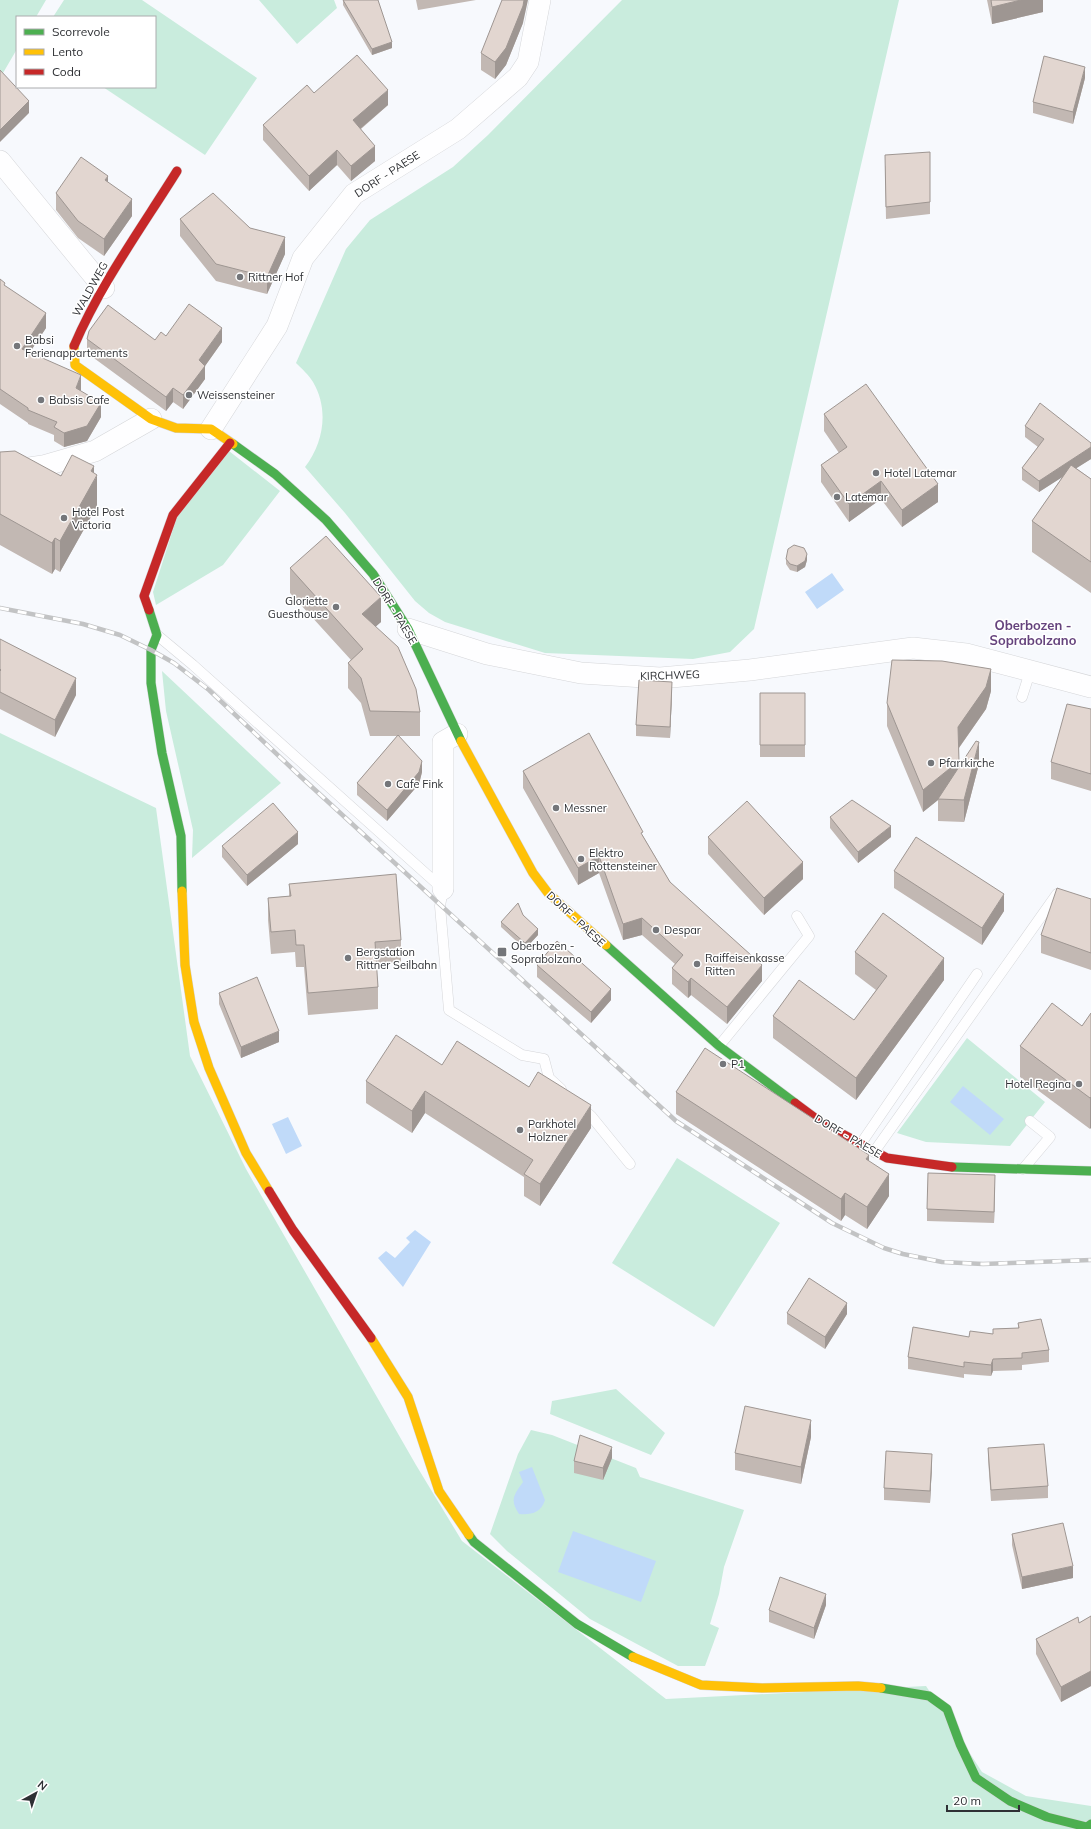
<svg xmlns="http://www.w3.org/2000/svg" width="1091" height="1829" font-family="Mulish,sans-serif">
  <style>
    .green { fill: #c9ecdd }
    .water { fill: #c0daf9 }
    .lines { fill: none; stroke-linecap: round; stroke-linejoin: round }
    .lane-casing { stroke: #d5d6d9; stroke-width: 11 }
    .street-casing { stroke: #d5d6d9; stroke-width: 22 }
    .fast-casing { stroke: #d5d6d9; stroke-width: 10 }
    .slow-casing { stroke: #d5d6d9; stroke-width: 10 }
    .jam-casing { stroke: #d5d6d9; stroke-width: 10 }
    .lane { stroke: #fefeff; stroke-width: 10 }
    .street { stroke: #fefeff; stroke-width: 21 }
    .fast { stroke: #4caf50; stroke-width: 9 }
    .slow { stroke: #ffc107; stroke-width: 9 }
    .jam { stroke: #c62828; stroke-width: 9 }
    .rail-casing { stroke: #c2c3c4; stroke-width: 4.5 }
    .rail { stroke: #fff; stroke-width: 3; stroke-dasharray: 9; stroke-linecap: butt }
    .wall { fill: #c2b8b3 }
    .shaded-wall { fill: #9e9692 }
    .building { fill: #e2d6d0; stroke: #9e9692 }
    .poi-dot { fill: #74767a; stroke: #fff; stroke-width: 1.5 }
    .labels { text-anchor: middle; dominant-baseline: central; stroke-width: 3; stroke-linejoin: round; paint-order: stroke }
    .street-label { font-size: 11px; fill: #2e3034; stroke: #fff }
    .poi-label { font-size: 11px; fill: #2e3034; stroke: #fff; text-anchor: start }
    .quarter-label { font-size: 13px; font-weight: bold; fill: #65437d; stroke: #fff }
  </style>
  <rect width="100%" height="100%" fill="#f7f9fd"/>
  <!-- green -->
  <path class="green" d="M0,0H46L36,17H17V49L3,73L0,72Z
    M64,0H142L257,78L205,155L103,87H155V17H53Z
    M259,0H334L337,8L297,44Z
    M622,0H899L754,629L730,652L693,659L545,653L445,622L429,613L415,601L345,513L305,467C324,442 329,409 313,382C309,375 302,369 296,363L346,249L370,220L453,167L488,135Z
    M229,451L280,491L223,565L156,605L153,592L177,517Z
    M162,671L281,783L192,858L193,830L166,711Z
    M0,733L156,808L190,1056L246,1169L416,1465L462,1541L666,1699L926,1686L982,1772L1026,1796L1091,1806V1829H0Z
    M967,1038L1045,1102L1010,1146L926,1142L897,1133Z
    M677,1158L780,1223L714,1327L612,1263Z
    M616,1389L665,1433L651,1455L550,1414L552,1401Z
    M531,1430L552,1435L636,1468L640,1477L744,1510L724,1567L719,1594L710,1624L719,1628L705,1666H678L590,1619L507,1551L490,1534L518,1454Z"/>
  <!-- water -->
  <path class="water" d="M832,573L844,590L817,609L805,592Z
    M963,1086L1004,1119L990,1135L950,1102Z
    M288,1117L302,1146L286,1154L272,1124Z
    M415,1230L431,1242L403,1287L378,1258L386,1251L395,1258L410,1242L406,1238Z
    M532,1467L545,1500C541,1513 531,1515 519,1514C510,1500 513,1496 523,1482L519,1472Z
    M573,1531L656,1561L641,1602L558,1572Z"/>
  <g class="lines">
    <defs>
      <path id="lane" d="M157,635L193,665L443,889L440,906L449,1010L522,1055L544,1059L549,1078L561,1089
        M1022,697L1030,672
        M719,1046L809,936L797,916
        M582,1108L591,1116L630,1164
        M860,1145L977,974
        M874,1152L1057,894
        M1023,1169L1050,1137L1030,1121"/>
      <path id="street" d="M0,161L104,288
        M211,429L277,326L303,258L354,194L458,129L518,77L528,62L540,0
        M0,472L43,466L95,451L151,419
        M408,629L487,654L581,673L660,678L750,670L913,648L966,654L1091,687
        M443,889V742L457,734"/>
      <path id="fast" d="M233,444L275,474L326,520L373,574L408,629L461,741
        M149,610L157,635L151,650V683L162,753L181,836L182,891
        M606,945L719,1046L795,1103
        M952,1167L1091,1171
        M469,1535L474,1542L577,1624L633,1657
        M881,1688L929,1696L947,1709L960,1744L976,1778L1010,1801L1047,1817L1087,1827L1091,1824"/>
      <path id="slow" d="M74,346L75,365L151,419L176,428L211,429L233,444
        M461,741L533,873L548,893L606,945
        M182,891L185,965L194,1022L209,1068L246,1153L269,1191
        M371,1338L408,1397L439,1491L469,1535
        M633,1657L701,1685L762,1688L858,1686L881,1688"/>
      <path id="jam" d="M74,346C100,285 142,227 177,171
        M149,610L144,596L173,515L230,443
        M795,1103L822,1123L887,1158L952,1167
        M269,1191L293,1230L371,1338"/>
    </defs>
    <!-- lane casing -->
    <use href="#lane" class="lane-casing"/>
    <!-- street casing -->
    <use href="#street" class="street-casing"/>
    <!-- fast casing -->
    <use href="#fast" class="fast-casing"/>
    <!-- slow casing -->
    <use href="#slow" class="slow-casing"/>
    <!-- jam casing -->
    <use href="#jam" class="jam-casing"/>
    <!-- lane -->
    <use href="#lane" class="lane"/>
    <!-- street -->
    <use href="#street" class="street"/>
    <!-- fast -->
    <use href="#fast" class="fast"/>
    <!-- slow -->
    <use href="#slow" class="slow"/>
    <!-- jam -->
    <use href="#jam" class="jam"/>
    <defs>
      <path id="rail" d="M0,608L83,624L120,635L151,650L174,663L209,690L301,777L676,1121L832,1223L884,1248L903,1254L942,1262L983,1264L1091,1260"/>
    </defs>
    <!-- rail casing -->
    <use href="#rail" class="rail-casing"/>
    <!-- rail -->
    <use href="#rail" class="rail"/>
  </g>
  <!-- wall -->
  <path class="wall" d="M343,0H378L392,48L372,55L343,5Z
    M416,0H476L418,10Z
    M987,0H1043V12L992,24Z
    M523,23L506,65L495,79L481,70V53Z
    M1085,78L1073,124L1033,113V102Z
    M314,93L388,105L361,129L375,161L351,181L337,165L309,191L263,140V125Z
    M930,152V214L886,219L885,166Z
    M108,182L132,216L104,256L78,238L56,210V193Z
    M180,219L250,228L285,254L267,294L216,281L180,236Z
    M0,279L5,286L46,328L30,352L81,390V391L101,417L87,441L64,447L54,441V435L28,424V423L0,404Z
    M166,336L222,342L205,366V379L183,409L173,402L166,411L87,353V339L155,340Z
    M824,414L938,502L902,527L881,499L849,522L821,482V465L839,453L824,431Z
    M1025,426L1091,443V459L1076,468L1091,479V593L1032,552V521L1063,476L1039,492L1022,480V468L1038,447L1025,437Z
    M0,452L61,476L94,473L97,506L60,572L55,569L52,574L0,545Z
    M786,559L807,560L805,567L797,572L790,570L786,564Z
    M290,568L381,622L375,626L420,712V736H399L422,772L419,784L387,821L357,795V783L397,736H370L361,703L348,688V663L351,660L290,593Z
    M0,639L76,695L55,737L0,709Z
    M991,691L986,709L959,748V766L979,764L964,822L938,821V800L923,812L887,726V703Z
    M760,693H805V757H760Z
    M672,694L670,738L636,736V725Z
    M1091,709V791L1051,779V762Z
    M523,771L643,836L670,882L762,981L727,1024L691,995L688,998L672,984V968L675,964L642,935L623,940L599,873L578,885L523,788Z
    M830,817L891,837L858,863L830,828Z
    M708,837L803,879L764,915L708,854Z
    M298,844L247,886L222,857V846Z
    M894,871L1004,911L982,945L894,888Z
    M289,884L401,940V962L376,964L378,987V1009L308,1015L304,967H296L295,952L271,954L268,920V898L289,896Z
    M1091,899V970L1041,953V935Z
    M523,915L538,935L525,949L501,927V922Z
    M855,952L944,980L856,1100L773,1038V1016L854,1020L876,990L855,974Z
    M537,965L611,1000L591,1023L537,977Z
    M219,993L279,1042L241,1058L219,1004Z
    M1091,1013L1090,1129L1020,1077V1046L1082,1026Z
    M442,1065L591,1128L540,1206L524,1196V1177L425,1113L412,1133L366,1103V1081Z
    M676,1092L869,1161L889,1196L867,1229L845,1215L841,1221L676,1114Z
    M995,1187L994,1223L927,1221V1209Z
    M787,1313L847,1314L825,1349L787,1324Z
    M1018,1323L1049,1350V1362L1022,1365V1370L993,1371L991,1376L964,1374V1378L908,1369V1357L969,1337L993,1334V1329L1018,1328Z
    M811,1437L801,1484L735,1470V1453Z
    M988,1448L1048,1486V1498L991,1501L988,1459Z
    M612,1458L603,1480L574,1473V1461Z
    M932,1465L930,1503L884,1500V1488Z
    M1012,1534L1073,1578L1022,1589L1012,1545Z
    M826,1605L814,1639L769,1622V1610Z
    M1091,1616V1686L1061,1702L1036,1654V1639L1079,1623Z"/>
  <!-- shaded-wall -->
  <path class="shaded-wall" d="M524,0H528L523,23L506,65L495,79V62Z
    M1021,0H1043V12L992,24V7Z
    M392,42V48L372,55V49Z
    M1085,67V78L1073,124V112Z
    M388,90V105L353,135V120Z
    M29,101V113L0,142V130Z
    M375,146V161L351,181V166Z
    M337,150V165L309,191V176Z
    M108,176V193L105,180Z
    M132,199V216L104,256V239Z
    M285,237V254L267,294V277Z
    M46,313V328L22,364V349Z
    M222,328V342L205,366V379L183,409V395L199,360Z
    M81,375V390L76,403V388Z
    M173,388V402L166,411V397Z
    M101,403V417L87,441L64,447V433Z
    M1091,447V459L1039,492V481Z
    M94,466V481L97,475V506L60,572V541L91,471Z
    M881,481V499L849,522V504Z
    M938,484V502L902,527V510Z
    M55,538V569L52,574V543Z
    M807,554V560L805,567L797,572V566Z
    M381,597V622L362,639V614Z
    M991,669V691L986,709L958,749V727Z
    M76,678V695L55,737V720Z
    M672,682V694L670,738V727Z
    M979,742V764L964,822V800Z
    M422,761V772L419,784L387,821V810Z
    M959,761V783L938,799V800L923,812V790Z
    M891,826V837L858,863V852Z
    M298,832V844L247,886V875Z
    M599,856V873L578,885V868Z
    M803,862V879L764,915V898Z
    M1004,894V911L982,945V928Z
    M642,918V935L623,940V924Z
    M538,929V935L525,949V943Z
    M944,958V980L856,1100V1078Z
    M762,965V981L727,1024V1007Z
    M691,978V995L688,998V982Z
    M611,989V1000L591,1023V1012Z
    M279,1031V1042L241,1058V1047Z
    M425,1091V1113L412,1133V1111Z
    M1091,1097V1128L1090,1129V1098Z
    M591,1105V1128L540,1206V1184Z
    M869,1155V1177L866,1159Z
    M889,1174V1196L867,1229V1207Z
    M995,1175V1187L994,1223V1212Z
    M845,1193V1215L841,1221V1199Z
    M847,1303V1314L825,1349V1337Z
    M993,1359V1371L991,1376V1365Z
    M811,1420V1437L801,1484V1467Z
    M612,1447V1458L603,1480V1468Z
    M932,1454V1465L930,1503V1491Z
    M1073,1566V1578L1022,1589V1577Z
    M826,1594V1605L814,1639V1628Z
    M1091,1671V1686L1061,1702V1687Z"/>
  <!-- building -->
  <path class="building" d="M343,0H378L392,42L372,49Z
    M502,0H524L523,6L506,48L495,62L481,53Z
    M991,0H1021L992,7Z
    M357,55L388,90L353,120L375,146L351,166L337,150L309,176L263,125L307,85L314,93Z
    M1044,56L1085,67L1073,112L1033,102Z
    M0,70L29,101L0,130Z
    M930,152V202L886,207L885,155Z
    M81,157L108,176L105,180L132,199L104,239L78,221L56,193Z
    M213,193L250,228L285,237L267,277L216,264L180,219Z
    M0,279L5,283L4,285L46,313L22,349L81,375L76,388L101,403L87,426L64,433L54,427L57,422L28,410V408L0,389Z
    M189,304L222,328L199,360L205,366L183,395L173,388L166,397L87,339L89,331L108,305L155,340L161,332L166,336Z
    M866,384L938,484L902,510L881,481L849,504L821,465L847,447L824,414Z
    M1040,403L1091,443V447L1039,481L1022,468L1044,439L1025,426Z
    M15,451L61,476L72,455L94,466L91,471L97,475L60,541L55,538L52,543L0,514V452Z
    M1071,465L1091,479V562L1032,521Z
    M326,536L381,597L362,614L398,647L416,689L420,712L370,711L361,678L348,663L363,649L290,568Z
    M794,545L804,548L807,554L805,561L797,566L790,564L786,559L788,549Z
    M0,639L76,678L55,720L0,692V671L1,670L0,669Z
    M892,660L942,661L991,669L986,687L958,727L959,761L923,790L887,703Z
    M639,680L672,682L670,727L636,725Z
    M760,693H805V745H760Z
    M1067,704L1091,709V774L1051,762Z
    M589,733L643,832L641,833L670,882L762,965L727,1007L691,978L688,982L672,968L683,955L642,918L623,924L599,856L578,868L523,771Z
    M398,735L422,761L419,772L387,810L357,783Z
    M976,741L979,742L964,800L938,799Z
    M852,800L891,826L858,852L830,817Z
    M747,801L803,862L764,898L708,837Z
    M273,803L298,832L247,875L222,846Z
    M916,837L1004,894L982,928L894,871Z
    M396,874L401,940L375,942L378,987L308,993L304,945H296L295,930L271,932L268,898L291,896L289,884Z
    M1057,888L1091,899V953L1041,935Z
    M518,903L523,915L538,929L525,943L501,922Z
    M883,913L944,958L856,1078L773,1016L799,980L854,1020L887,976L855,952Z
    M557,941L611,989L591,1012L537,965Z
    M257,977L279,1031L241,1047L219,993Z
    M1052,1003L1082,1026L1091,1013V1097L1090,1098L1020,1046Z
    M396,1035L442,1065L457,1041L529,1087L538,1072L591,1105L540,1184L524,1174L533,1160L425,1091L412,1111L366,1081Z
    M705,1048L869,1155L866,1159L889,1174L867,1207L845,1193L841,1199L676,1092Z
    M928,1173L995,1175L994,1212L927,1209Z
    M809,1278L847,1303L825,1337L787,1313Z
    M1041,1319L1049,1350L1022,1353V1358L993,1359L991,1365L964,1362V1367L908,1357L913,1327L969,1337L970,1331L993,1334V1329L1019,1328L1018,1323Z
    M745,1406L811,1420L801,1467L735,1453Z
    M580,1435L612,1447L603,1468L574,1461Z
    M1044,1444L1048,1486L991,1490L988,1448Z
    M886,1451L932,1454L930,1491L884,1488Z
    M1063,1523L1073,1566L1022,1577L1012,1534Z
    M780,1577L826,1594L814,1628L769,1610Z
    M1091,1616V1671L1061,1687L1036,1639L1078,1617L1079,1623Z"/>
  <!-- markers -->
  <g class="poi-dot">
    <circle cx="240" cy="277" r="4"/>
    <circle cx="17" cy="346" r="4"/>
    <circle cx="189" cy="395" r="4"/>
    <circle cx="41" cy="400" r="4"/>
    <circle cx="876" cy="473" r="4"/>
    <circle cx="837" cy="497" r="4"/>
    <circle cx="64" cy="518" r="4"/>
    <circle cx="336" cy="607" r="4"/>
    <circle cx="931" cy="763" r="4"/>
    <circle cx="388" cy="784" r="4"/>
    <circle cx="556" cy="808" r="4"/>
    <circle cx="581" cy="859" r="4"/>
    <circle cx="656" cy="930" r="4"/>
    <rect x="497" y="947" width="10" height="10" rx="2"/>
    <circle cx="348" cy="958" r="4"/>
    <circle cx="697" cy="964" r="4"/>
    <circle cx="723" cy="1064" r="4"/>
    <circle cx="1079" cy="1084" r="4"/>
    <circle cx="520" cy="1130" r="4"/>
  </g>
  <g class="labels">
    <!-- street labels -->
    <g class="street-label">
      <text transform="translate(387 174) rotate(-33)">DORF - PAESE</text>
      <text transform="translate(90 289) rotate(-61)">WALDWEG</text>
      <text transform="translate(395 611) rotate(59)">DORF - PAESE</text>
      <text transform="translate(670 675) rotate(-2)">KIRCHWEG</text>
      <text transform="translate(576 919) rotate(43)">DORF - PAESE</text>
      <text transform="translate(848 1136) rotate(30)">DORF - PAESE</text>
    </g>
    <!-- poi labels -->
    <g class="poi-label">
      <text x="248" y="277">Rittner Hof</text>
      <text x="25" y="340">Babsi<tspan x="25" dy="13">Ferienappartements</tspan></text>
      <text x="197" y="395">Weissensteiner</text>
      <text x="49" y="400">Babsis Cafe</text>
      <text x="884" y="473">Hotel Latemar</text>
      <text x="845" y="497">Latemar</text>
      <text x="72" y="512">Hotel Post<tspan x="72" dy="13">Victoria</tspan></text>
      <text x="328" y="601" text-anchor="end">Gloriette<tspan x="328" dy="13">Guesthouse</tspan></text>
      <text x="939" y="763">Pfarrkirche</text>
      <text x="396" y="784">Cafe Fink</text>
      <text x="564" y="808">Messner</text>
      <text x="589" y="853">Elektro<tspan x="589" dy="13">Rottensteiner</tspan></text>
      <text x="664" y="930">Despar</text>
      <text x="511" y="946">Oberbozen -<tspan x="511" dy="13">Soprabolzano</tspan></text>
      <text x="356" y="952">Bergstation<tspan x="356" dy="13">Rittner Seilbahn</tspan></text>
      <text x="705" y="958">Raiffeisenkasse<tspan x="705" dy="13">Ritten</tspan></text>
      <text x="731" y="1064">P1</text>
      <text x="1071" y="1084" text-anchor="end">Hotel Regina</text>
      <text x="528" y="1124">Parkhotel<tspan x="528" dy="13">Holzner</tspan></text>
    </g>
    <!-- quarter labels -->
    <g class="quarter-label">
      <text x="1033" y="625">Oberbozen -<tspan x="1033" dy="15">Soprabolzano</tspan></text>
    </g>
  </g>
  <!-- legend -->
  <rect x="16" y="16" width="140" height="72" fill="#ffffff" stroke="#abacae"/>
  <rect x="24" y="29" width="20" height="6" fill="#4caf50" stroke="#abacae"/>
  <text x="52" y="36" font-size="12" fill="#2e3034">Scorrevole</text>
  <rect x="24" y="49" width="20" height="6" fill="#ffc107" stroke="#abacae"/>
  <text x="52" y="56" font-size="12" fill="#2e3034">Lento</text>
  <rect x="24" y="69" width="20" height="6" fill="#c62828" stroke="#abacae"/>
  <text x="52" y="76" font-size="12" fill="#2e3034">Coda</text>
  <!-- north arrow -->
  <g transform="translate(36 1793) rotate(40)" stroke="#ffffff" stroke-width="3" paint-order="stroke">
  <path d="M0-3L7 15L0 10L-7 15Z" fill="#2e3034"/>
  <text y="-6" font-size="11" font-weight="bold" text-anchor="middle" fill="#2e3034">N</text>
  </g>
  <!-- scale -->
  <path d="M947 1805v6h72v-6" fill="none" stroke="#2e3034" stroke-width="2"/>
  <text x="953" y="1805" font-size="12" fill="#2e3034" stroke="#ffffff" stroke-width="3" paint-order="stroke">20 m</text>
</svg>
